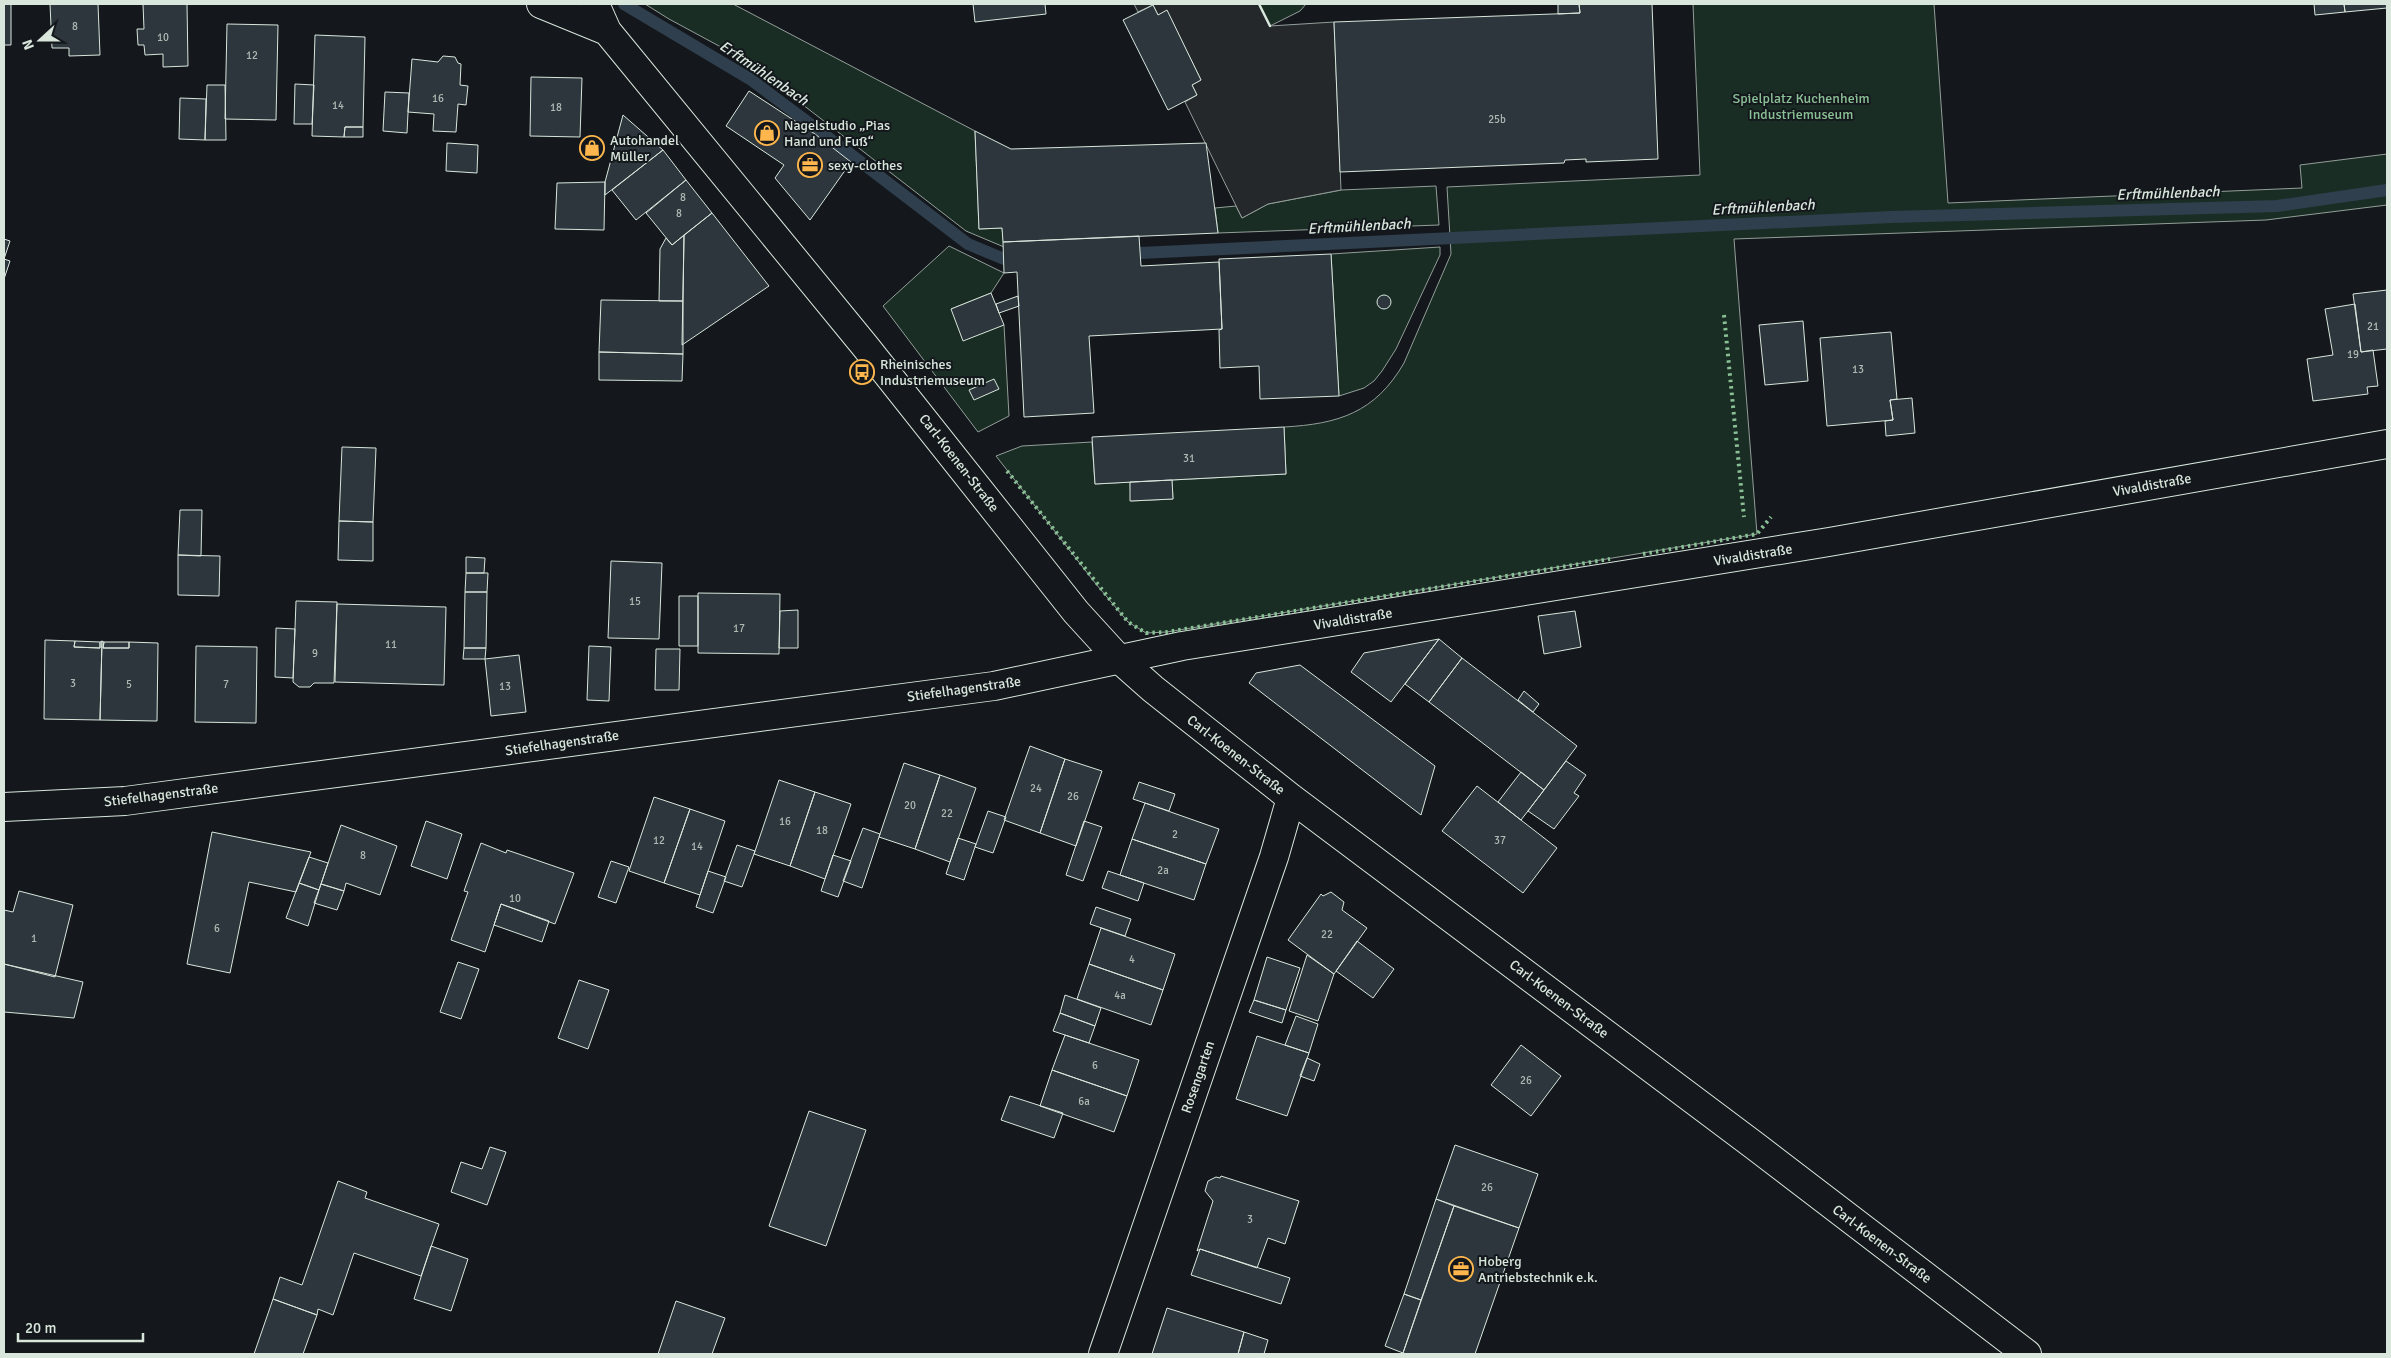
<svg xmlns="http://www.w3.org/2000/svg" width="2391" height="1358" font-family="Signika,sans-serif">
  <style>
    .green { fill: #1a2d24; stroke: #939e99 }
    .parking { fill: #24282b; stroke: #939e99 }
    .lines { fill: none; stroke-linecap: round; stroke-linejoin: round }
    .stream { stroke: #2f3f4d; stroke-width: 12 }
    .building { fill: #2c363c; stroke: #d8e6dc }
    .minor-casing { stroke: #d8e6dc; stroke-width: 30 }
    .minor { stroke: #14181c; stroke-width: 28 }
    .hedge { stroke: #8ac095; stroke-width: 4; stroke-dasharray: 2.5 4; stroke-linecap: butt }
    .wall { stroke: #d8e6dc; stroke-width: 2.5 }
    .labels { text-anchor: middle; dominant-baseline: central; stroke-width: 4; stroke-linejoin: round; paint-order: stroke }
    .number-label { font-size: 11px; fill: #adbab4 }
    .park-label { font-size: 14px; fill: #8ac095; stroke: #14181c }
    .poi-label { font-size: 14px; fill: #d8e6dc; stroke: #14181c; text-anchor: start }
    .street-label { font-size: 14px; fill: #d8e6dc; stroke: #14181c }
    .water-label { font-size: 15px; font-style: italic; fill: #d8e6dc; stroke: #14181c }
  </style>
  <rect width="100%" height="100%" fill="#14181c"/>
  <!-- green -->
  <path class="green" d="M645,4H733L975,131L979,229L1002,228L1004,247L966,231L745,60L669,19Z
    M1259,4H1306L1300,11L1270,26Z
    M1693,4H1934L1948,203L2302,188L2300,165L2387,154V205L2266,220L1734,239L1757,534L1167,632L1146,633L1128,622L1096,584L996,456L1022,446L1092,442L1095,484L1130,482L1131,501L1173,499L1172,480L1286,474L1284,427C1338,424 1375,413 1404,363L1451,254L1447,187L1700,175Z
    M1436,186L1439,225L1218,233L1215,208L1236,206L1242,218L1268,204L1341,190Z
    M949,246L1004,273L991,293L951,309L1004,325L1009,416L978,432L883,306Z
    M1440,247V255L1396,349L1382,371L1374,381L1364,388L1339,396L1331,254Z"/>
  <!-- parking -->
  <path class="parking" d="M1134,4H1259L1270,26L1334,22L1341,190L1268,204L1242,218L1185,102L1197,95L1192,85L1201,80L1167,11L1158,15L1153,5L1138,12Z"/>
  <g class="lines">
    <!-- stream -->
    <path class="stream" d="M624,4L750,79L853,156L968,244L1004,259
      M1140,253L1891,217L2277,206L2387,190"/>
  </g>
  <!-- building -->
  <path class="building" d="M4,4H11V45H4Z
    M50,4H98L100,55L69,56V48H52Z
    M143,4H187L188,66L163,67V54L145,55L144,45H138L137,29H144Z
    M973,4H1045L1046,14L975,22Z
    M1558,4H1579L1580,13L1558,14Z
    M1579,4H1652L1658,159L1586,162V159L1565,160L1564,163L1340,172L1334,22L1580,13Z
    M2314,4H2344L2345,12L2315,15Z
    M2344,4H2386L2387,8L2345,12Z
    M1153,5L1158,15L1167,10L1201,80L1192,85L1197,95L1168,110L1123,20Z
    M227,24L278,25L276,120L225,119Z
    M315,35L365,37L363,127H345L344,137L312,136Z
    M443,56L455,57L458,63L461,64L460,85L468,86L466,105L458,104L456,132L433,131L434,114L408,112L412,59L438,62Z
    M531,77L582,78L580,137L530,136Z
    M295,84L314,85L312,124H294Z
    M207,85H225L226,140H205Z
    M749,91L815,134L851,162L810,220L775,178L784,165L726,126Z
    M385,92L409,93L407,133L383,131Z
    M180,98L206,99L205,140L179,139Z
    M623,115L663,150L605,195V182Z
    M345,127H363V137H344Z
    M975,131L1011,149L1206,143L1218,233L1003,242L1002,228L979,229Z
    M447,143L478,145L477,173L446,171Z
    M663,150L686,180L636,220L612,190Z
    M686,180L712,213L672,245L646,213Z
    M605,182L604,230L555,229L557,183Z
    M712,213L769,286L682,345L684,235Z
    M684,235L683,301H659L660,249L666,238L672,245Z
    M1139,236L1141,266L1219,262L1222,329L1089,336L1094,413L1024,417L1017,272L1004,273L1003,242Z
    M4,239L10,241L4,259L10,261L4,279Z
    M1331,254L1339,396L1260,399L1259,366L1220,368L1219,330L1222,329L1219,259Z
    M2387,290V349L2361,352L2353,294Z
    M991,293L1004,325L963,341L951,309Z
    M1377 302a7 7 0 1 1 14 0a7 7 0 1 1-14 0Z
    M1018,296L1019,306L999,313L996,304Z
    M601,300L683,301V354L599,352Z
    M2355,304L2361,352L2373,350L2378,386L2367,387L2368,394L2313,401L2307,359L2333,355L2325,309Z
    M1803,321L1808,381L1765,385L1759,325Z
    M1891,332L1897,399L1890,400L1893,420L1827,426L1820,338Z
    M599,352L683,354L682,381L599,380Z
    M994,379L999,389L974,400L969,390Z
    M1912,398L1915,433L1886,436L1885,421L1893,420L1890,400Z
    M1284,427L1286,474L1095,484L1092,437Z
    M342,447L376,448L373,522L339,521Z
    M1172,480L1173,499L1130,501V482Z
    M180,510H202L201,556L178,555Z
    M339,521L373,522V561L338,560Z
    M178,555L220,556L219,596L178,595Z
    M466,557L485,558L484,573H466Z
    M611,561L662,563L659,639L608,638Z
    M466,573H488L487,592H465Z
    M465,592H487L486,648H464Z
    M698,593L780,594L779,654L698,653Z
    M679,596H698V646H679Z
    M296,601L337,602L334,683H314L310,687H299L293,682Z
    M337,604L446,607L444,685L335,682Z
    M798,610V648H779L780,611Z
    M1575,611L1581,647L1544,654L1538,616Z
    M276,628L295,629L293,678L275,677Z
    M1439,639L1391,702L1351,672L1364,653Z
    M1439,639L1462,658L1429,702L1405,684Z
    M45,640L75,641L74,647L100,648V642L102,641L100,720L44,719Z
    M75,641L100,642V648L74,647Z
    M102,641L104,642L103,648H129V642L158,643L157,721L100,720Z
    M104,642H129V648H103Z
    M196,646L257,647L256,723L195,722Z
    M589,646L611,647L609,701L587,700Z
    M464,648H486L485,659H463Z
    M656,649H680L679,690H655Z
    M519,655L526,712L491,716L485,659Z
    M1462,658L1577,746L1544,790L1429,702Z
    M1300,665L1435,766L1421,815L1249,683L1256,673Z
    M1524,691L1539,704L1533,712L1518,700Z
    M1030,746L1065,759L1040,833L1004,820Z
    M1065,759L1102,771L1076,846L1040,833Z
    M1566,761L1586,775L1574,793L1579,796L1554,829L1528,811Z
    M904,763L940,775L915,849L879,837Z
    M1521,772L1544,790L1521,820L1498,802Z
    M940,775L976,788L950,862L915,849Z
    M779,780L815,792L790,866L754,854Z
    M1139,782L1175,794L1169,811L1133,799Z
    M1477,786L1557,848L1523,893L1442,831Z
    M815,792L851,804L825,879L790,866Z
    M654,797L690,809L664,883L629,871Z
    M1145,803L1219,829L1206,864L1132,839Z
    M690,809L725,821L700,895L664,883Z
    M988,811L1006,817L993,853L975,847Z
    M426,821L462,834L447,879L411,866Z
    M1084,821L1102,827L1083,881L1066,875Z
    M341,825L397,846L380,895L346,883L344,891L321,884Z
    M863,828L880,834L862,888L843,881Z
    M212,832L311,852L296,892L249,882L230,973L187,964Z
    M958,838L976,844L964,880L946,874Z
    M1132,839L1206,864L1194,900L1120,875Z
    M481,843L506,853L507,850L574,873L555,924L501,904L485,952L451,940L468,892L464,891Z
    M737,845L755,851L742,887L724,881Z
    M833,855L851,861L838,897L821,891Z
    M309,857L328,863L319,890L299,883Z
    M611,861L629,867L616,903L598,897Z
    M708,871L726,877L713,913L696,907Z
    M1108,871L1144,883L1138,901L1102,888Z
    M299,883L319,890L308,926L286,918Z
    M321,884L344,891L337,910L314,903Z
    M19,891L73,905L55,977L4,964V910L13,912Z
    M1331,892L1344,902L1342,910L1367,928L1334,974L1288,940L1321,894L1323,896Z
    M501,904L549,921L542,942L494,925Z
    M1096,907L1131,919L1125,936L1090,924Z
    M1101,928L1175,954L1163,990L1089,964Z
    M1357,941L1394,969L1373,998L1336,971Z
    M1307,955L1334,974L1318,1021L1289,1011Z
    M1267,957L1300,968L1286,1010L1254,1000Z
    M458,962L479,969L461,1019L440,1012Z
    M4,964L83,982L74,1018L4,1012Z
    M1089,964L1163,990L1151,1025L1077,999Z
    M579,980L609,990L588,1049L558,1038Z
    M1065,995L1101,1008L1095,1026L1060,1013Z
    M1254,1000L1286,1010L1282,1023L1249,1012Z
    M1060,1013L1095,1026L1089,1043L1053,1031Z
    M1296,1016L1318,1024L1309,1053L1285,1045Z
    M1065,1035L1139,1060L1127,1096L1052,1070Z
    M1257,1036L1309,1053L1287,1116L1236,1099Z
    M1521,1045L1561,1076L1531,1116L1491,1085Z
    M1307,1058L1320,1064L1314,1081L1300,1076Z
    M1052,1070L1127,1096L1114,1132L1040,1106Z
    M1010,1096L1063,1113L1054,1138L1001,1120Z
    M809,1111L866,1130L826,1246L769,1226Z
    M1455,1145L1538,1174L1519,1228L1436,1199Z
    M490,1147L506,1152L487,1205L451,1192L461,1162L482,1169Z
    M1221,1176L1299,1201L1285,1244L1268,1238L1257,1268L1200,1249L1197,1251L1213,1201L1205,1191L1208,1181L1216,1177L1220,1178Z
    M338,1181L367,1192L365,1198L439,1224L421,1276L354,1253L333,1315L318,1309L317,1315L273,1299L280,1277L302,1285Z
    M1436,1199L1454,1206L1421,1300L1404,1294Z
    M1454,1206L1519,1228L1475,1354H1407L1403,1353Z
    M431,1246L468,1259L451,1311L414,1299Z
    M1200,1249L1290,1278L1281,1304L1191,1275Z
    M1404,1294L1421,1300L1403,1353L1385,1346Z
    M273,1299L317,1315L303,1354H254Z
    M676,1301L725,1318L712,1354H658Z
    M1167,1308L1244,1332L1238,1354H1152Z
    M1244,1332L1268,1340L1264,1354H1238Z"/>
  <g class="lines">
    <defs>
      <path id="minor" d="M541,4L607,31
        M595,4L607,31L865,346L1076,612L1118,658L1153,689L1291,798L1755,1146L2027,1354
        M4,807L125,801L994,686L1182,646L1829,542L2387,444
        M1103,1354L1274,857L1291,798"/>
    </defs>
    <!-- minor casing -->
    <use href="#minor" class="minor-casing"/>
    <!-- minor -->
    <use href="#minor" class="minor"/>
    <!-- hedge -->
    <path class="hedge" d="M1724,315L1744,517
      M1007,471L1128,622L1146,633L1167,632L1610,559
      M1643,554L1757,534L1771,517"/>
    <!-- wall -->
    <path class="wall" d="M1259,4L1270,26"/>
  </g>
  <!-- icons -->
  <defs>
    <symbol id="shop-ring" viewBox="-11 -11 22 22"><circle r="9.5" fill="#14181c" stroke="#ffb74d" stroke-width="1.5"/><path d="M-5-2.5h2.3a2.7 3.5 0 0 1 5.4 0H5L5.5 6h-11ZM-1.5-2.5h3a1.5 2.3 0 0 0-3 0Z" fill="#ffb74d"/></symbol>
    <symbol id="office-ring" viewBox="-11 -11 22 22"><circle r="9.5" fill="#14181c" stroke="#ffb74d" stroke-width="1.5"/><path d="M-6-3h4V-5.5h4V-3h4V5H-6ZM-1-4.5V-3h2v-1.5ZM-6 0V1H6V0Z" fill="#ffb74d"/></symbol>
    <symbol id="bus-ring" viewBox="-11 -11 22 22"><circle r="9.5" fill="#14181c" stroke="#ffb74d" stroke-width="1.5"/><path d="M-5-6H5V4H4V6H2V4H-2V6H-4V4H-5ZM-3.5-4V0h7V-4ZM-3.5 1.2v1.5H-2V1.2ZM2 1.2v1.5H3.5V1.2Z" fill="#ffb74d"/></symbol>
  </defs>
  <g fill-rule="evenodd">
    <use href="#shop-ring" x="753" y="119" width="28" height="28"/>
    <use href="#shop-ring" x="578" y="134" width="28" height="28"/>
    <use href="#office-ring" x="796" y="151" width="28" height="28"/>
    <use href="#bus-ring" x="848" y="358" width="28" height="28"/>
    <use href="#office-ring" x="1447" y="1255" width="28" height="28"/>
  </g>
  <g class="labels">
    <!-- number labels -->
    <g class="number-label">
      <text x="75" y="26">8</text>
      <text x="163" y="37">10</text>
      <text x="252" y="55">12</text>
      <text x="438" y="98">16</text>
      <text x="338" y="105">14</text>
      <text x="556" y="107">18</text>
      <text x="1497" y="119">25b</text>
      <text x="683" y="197">8</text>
      <text x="679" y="213">8</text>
      <text x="2373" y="326">21</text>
      <text x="2353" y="354">19</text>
      <text x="1858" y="369">13</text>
      <text x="1189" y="458">31</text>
      <text x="635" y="601">15</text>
      <text x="739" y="628">17</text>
      <text x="391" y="644">11</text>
      <text x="315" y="653">9</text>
      <text x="73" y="683">3</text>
      <text x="129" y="684">5</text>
      <text x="226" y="684">7</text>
      <text x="505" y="686">13</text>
      <text x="1036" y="788">24</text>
      <text x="1073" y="796">26</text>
      <text x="910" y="805">20</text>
      <text x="947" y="813">22</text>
      <text x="785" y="821">16</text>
      <text x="822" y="830">18</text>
      <text x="1175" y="834">2</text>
      <text x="659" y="840">12</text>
      <text x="1500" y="840">37</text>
      <text x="697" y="846">14</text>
      <text x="363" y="855">8</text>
      <text x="1163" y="870">2a</text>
      <text x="515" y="898">10</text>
      <text x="217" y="928">6</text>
      <text x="1327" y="934">22</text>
      <text x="34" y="938">1</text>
      <text x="1132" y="959">4</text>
      <text x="1120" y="995">4a</text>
      <text x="1095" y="1065">6</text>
      <text x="1526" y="1080">26</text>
      <text x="1084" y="1101">6a</text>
      <text x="1487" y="1187">26</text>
      <text x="1250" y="1219">3</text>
    </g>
    <!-- park labels -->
    <g class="park-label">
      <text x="1801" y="98">Spielplatz Kuchenheim<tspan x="1801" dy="16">Industriemuseum</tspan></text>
    </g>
    <!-- poi labels -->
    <g class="poi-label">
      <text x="784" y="125">Nagelstudio „Pias<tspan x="784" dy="16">Hand und Fuß“</tspan></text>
      <text x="610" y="140">Autohandel<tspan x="610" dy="16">Müller</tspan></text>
      <text x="828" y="165">sexy-clothes</text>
      <text x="880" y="364">Rheinisches<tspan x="880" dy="16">Industriemuseum</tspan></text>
      <text x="1478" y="1261">Hoberg<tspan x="1478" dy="16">Antriebstechnik e.k.</tspan></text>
    </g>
    <!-- street labels -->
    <g class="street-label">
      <text transform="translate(959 463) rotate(52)">Carl-Koenen-Straße</text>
      <text transform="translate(2152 485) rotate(-10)">Vivaldistraße</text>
      <text transform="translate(1753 555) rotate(-9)">Vivaldistraße</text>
      <text transform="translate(1353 619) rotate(-9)">Vivaldistraße</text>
      <text transform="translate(964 689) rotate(-8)">Stiefelhagenstraße</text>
      <text transform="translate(562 743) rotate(-8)">Stiefelhagenstraße</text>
      <text transform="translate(1236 755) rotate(38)">Carl-Koenen-Straße</text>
      <text transform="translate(161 795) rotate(-7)">Stiefelhagenstraße</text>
      <text transform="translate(1559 999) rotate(37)">Carl-Koenen-Straße</text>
      <text transform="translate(1198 1077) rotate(-71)">Rosengarten</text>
      <text transform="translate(1882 1244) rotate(37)">Carl-Koenen-Straße</text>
    </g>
    <!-- water labels -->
    <g class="water-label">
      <text transform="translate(764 73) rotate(34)">Erftmühlenbach</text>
      <text transform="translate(2168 193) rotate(-2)">Erftmühlenbach</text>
      <text transform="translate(1763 207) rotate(-3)">Erftmühlenbach</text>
      <text transform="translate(1359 226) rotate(-3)">Erftmühlenbach</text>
    </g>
  </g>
  <!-- border -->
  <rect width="2391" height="1358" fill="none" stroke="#d8e6dc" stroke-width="10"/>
  <!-- north arrow -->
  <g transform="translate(40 40) rotate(249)" stroke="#14181c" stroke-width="4" paint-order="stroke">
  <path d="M0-4L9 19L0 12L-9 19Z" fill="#d8e6dc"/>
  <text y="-8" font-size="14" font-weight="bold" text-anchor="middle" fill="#d8e6dc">N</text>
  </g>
  <!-- scale -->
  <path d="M18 1333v8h125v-8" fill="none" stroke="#d8e6dc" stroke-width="2.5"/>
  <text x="25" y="1333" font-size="15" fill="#d8e6dc" stroke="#14181c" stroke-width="4" paint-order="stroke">20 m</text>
</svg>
